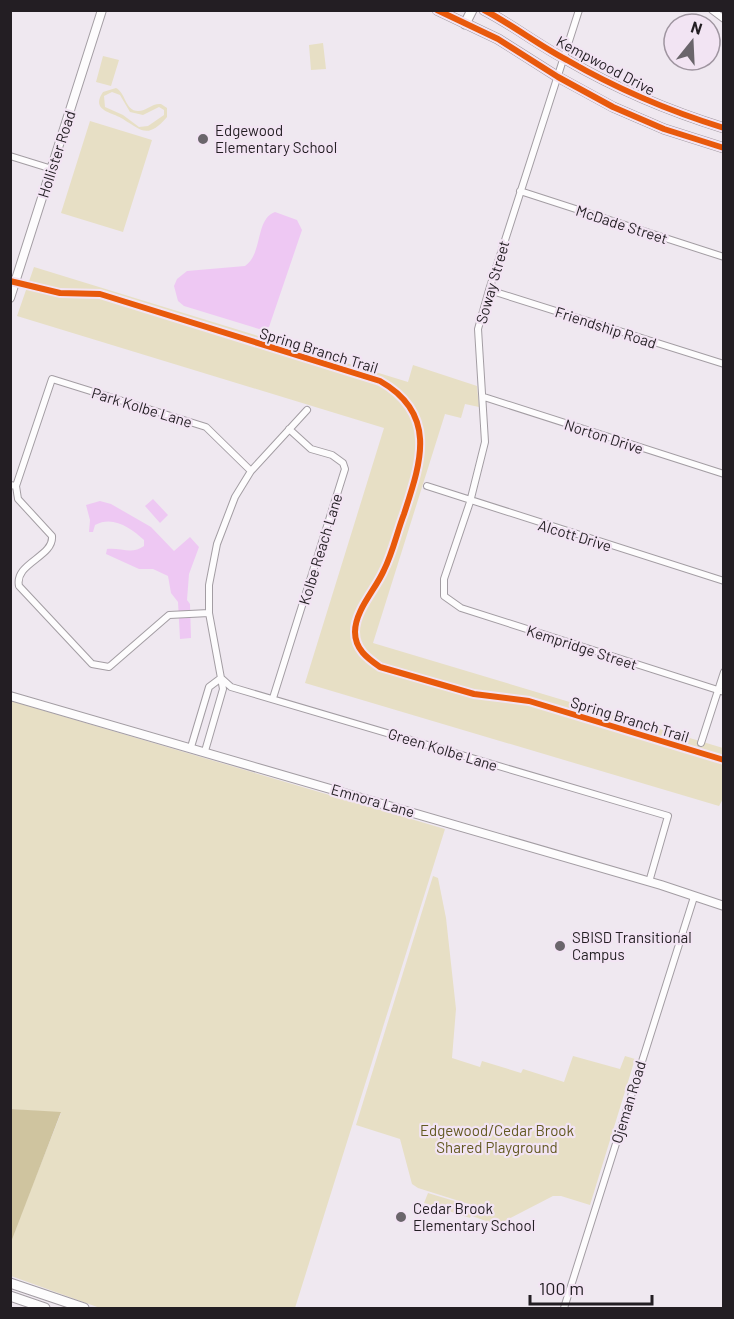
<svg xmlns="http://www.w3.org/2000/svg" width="734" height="1319" font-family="Barlow,sans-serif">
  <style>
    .green { fill: #e7dfc5; fill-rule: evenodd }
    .forest { fill: #cfc49f }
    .water { fill: #eec8f3 }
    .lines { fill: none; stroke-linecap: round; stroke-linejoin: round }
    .minor-casing { stroke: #a39da3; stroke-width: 8 }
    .tertiary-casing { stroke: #a39da3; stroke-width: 10 }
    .secondary-casing { stroke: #a39da3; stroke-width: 11 }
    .minor { stroke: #fdfcfd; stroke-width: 6 }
    .tertiary { stroke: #fdfcfd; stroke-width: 8 }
    .secondary { stroke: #fdfcfd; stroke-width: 9 }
    .cycleway-casing { stroke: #f2e4f3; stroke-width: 10 }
    .cycleway { stroke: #e8590c; stroke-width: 6 }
    .poi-dot { fill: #6a656b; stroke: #f2e4f3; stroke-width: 2 }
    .labels { text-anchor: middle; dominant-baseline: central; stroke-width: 4.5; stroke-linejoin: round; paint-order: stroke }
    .street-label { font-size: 15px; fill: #231e23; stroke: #f2e4f3 }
    .poi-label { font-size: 15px; fill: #231e23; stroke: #f2e4f3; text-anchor: start }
    .park-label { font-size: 15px; fill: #625821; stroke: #f2e4f3 }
  </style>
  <rect width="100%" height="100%" fill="#efe8f0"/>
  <!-- green -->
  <path class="green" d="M323,43L326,69L311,70L309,45Z
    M103,56L119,60L111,86L96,82Z
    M116,88C126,93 125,111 138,111C147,111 152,103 161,104L167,108V117C148,139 142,131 123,119C112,112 90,111 103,92ZM112,92L120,95L130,112L143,115L159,107L164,110V115L148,126L139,127L123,115L105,107L104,96Z
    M90,121L152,140L123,232L61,213Z
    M34,267L408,382L413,365L477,386L479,407L465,404L461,418L445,414L373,643L723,748V799L719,806L305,683L384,428L17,316Z
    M11,701L445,829L295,1308H100L11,1276L10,1242L61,1113L11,1109Z
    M433,876L438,878L446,918L456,1009L452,1058L480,1067L482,1061L521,1073L523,1069L564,1082L573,1056L620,1069L625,1056L635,1059L590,1205L561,1196H553L497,1225L472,1216L475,1206L418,1188L412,1184L400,1139L356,1125Z
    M428,1193L474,1207L470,1218L424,1203Z"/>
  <!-- forest -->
  <path class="forest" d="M11,1109L61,1112L11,1242L10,1109Z"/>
  <!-- water -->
  <path class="water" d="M275,212L297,220L302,230L269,327L259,329L184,306L178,301L174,286L177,279L187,271L245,266C263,254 255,219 275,212Z
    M153,499L168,515L160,523L145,506Z
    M100,501L111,504L151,527L174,551L190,537L199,547L189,574L187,600L190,604L191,638L180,639L178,602L171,593L168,576L153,569H139L106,554L107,549C120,547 132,555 144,546V540C131,528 113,515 95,525L93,532H89L90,520L86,505Z"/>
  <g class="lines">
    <defs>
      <path id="minor" d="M579,10L489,290L478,329L485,442L470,502L444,579V596L461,608L724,692
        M712,10L724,19
        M10,156L52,169
        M520,191L724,257
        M489,290L724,364
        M484,397L724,474
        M10,485L16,486L18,499L52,536C54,557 14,563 19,586L92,664L109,667L169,615L209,613
        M16,486L52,379L206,427L251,471
        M427,486L724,581
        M221,678L231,687L668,816L649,882
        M273,698L345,469L343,463L332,455L311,449L289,429
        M701,743L724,672
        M191,747L209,687L221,678
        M205,751L223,689L209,613V585L217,544L235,497L251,471L307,410
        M564,1308L694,897"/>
      <path id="tertiary" d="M10,298L102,10
        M10,696L661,885L724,906"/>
      <path id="secondary" d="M437,10L498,39L558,77L613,107L664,129L724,148
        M484,10C513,25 538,45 567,60C617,89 669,111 724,128
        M465,24L472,10
        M10,1283L84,1308
        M10,1296L45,1308"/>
    </defs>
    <!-- minor casing -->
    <use href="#minor" class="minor-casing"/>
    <!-- tertiary casing -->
    <use href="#tertiary" class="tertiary-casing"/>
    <!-- secondary casing -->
    <use href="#secondary" class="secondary-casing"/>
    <!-- minor -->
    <use href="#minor" class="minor"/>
    <!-- tertiary -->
    <use href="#tertiary" class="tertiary"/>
    <!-- secondary -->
    <use href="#secondary" class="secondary"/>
    <defs>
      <path id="cycleway" d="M437,10L498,39L558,77L613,107L664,129L724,148
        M484,10C513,25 538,45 567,60C617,89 669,111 724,128
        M10,281L60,293L100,294L380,381C438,414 421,462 404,514C397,532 393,552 384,570C376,589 355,610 355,632C355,649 367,658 380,667L474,694L529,701L724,760"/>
    </defs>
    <!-- cycleway casing -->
    <use href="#cycleway" class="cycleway-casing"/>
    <!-- cycleway -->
    <use href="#cycleway" class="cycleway"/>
  </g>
  <!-- markers -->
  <g class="poi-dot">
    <circle cx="203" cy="139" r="6"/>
    <circle cx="560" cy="946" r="6"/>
    <circle cx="401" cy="1217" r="6"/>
  </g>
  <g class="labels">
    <!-- street labels -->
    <g class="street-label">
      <text transform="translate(606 65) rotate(28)">Kempwood Drive</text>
      <text transform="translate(56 154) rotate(-72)">Hollister Road</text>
      <text transform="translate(622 224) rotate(18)">McDade Street</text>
      <text transform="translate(492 282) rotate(-74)">Soway Street</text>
      <text transform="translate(606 327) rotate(18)">Friendship Road</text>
      <text transform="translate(319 350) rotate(17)">Spring Branch Trail</text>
      <text transform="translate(142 407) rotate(17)">Park Kolbe Lane</text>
      <text transform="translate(604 436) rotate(18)">Norton Drive</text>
      <text transform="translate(575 535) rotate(17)">Alcott Drive</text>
      <text transform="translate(320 549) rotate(-73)">Kolbe Reach Lane</text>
      <text transform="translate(582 647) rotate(18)">Kempridge Street</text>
      <text transform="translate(630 719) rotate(17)">Spring Branch Trail</text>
      <text transform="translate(443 749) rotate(17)">Green Kolbe Lane</text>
      <text transform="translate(373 800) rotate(16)">Emnora Lane</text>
      <text transform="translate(628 1102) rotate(-73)">Ojeman Road</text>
    </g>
    <!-- poi labels -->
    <g class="poi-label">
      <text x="215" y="130">Edgewood<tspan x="215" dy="17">Elementary School</tspan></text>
      <text x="572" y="937">SBISD Transitional<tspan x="572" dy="17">Campus</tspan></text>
      <text x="413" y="1208">Cedar Brook<tspan x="413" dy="17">Elementary School</tspan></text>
    </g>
    <!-- park labels -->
    <g class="park-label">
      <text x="497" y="1130">Edgewood/Cedar Brook<tspan x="497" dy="17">Shared Playground</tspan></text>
    </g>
  </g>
  <!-- border -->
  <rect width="734" height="1319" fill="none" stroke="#231e23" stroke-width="24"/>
  <!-- north arrow -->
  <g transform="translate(692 42) rotate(18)"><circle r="28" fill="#f2e4f3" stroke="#9f95a0" stroke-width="1.5"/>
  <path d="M0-4.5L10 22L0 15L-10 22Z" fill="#6a656b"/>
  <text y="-9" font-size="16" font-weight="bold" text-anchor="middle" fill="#231e23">N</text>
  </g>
  <!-- scale -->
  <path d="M530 1295v9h122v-9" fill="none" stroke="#231e23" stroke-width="3"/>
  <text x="539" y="1295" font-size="18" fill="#231e23" stroke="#f2e4f3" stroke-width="4.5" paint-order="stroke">100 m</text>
</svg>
